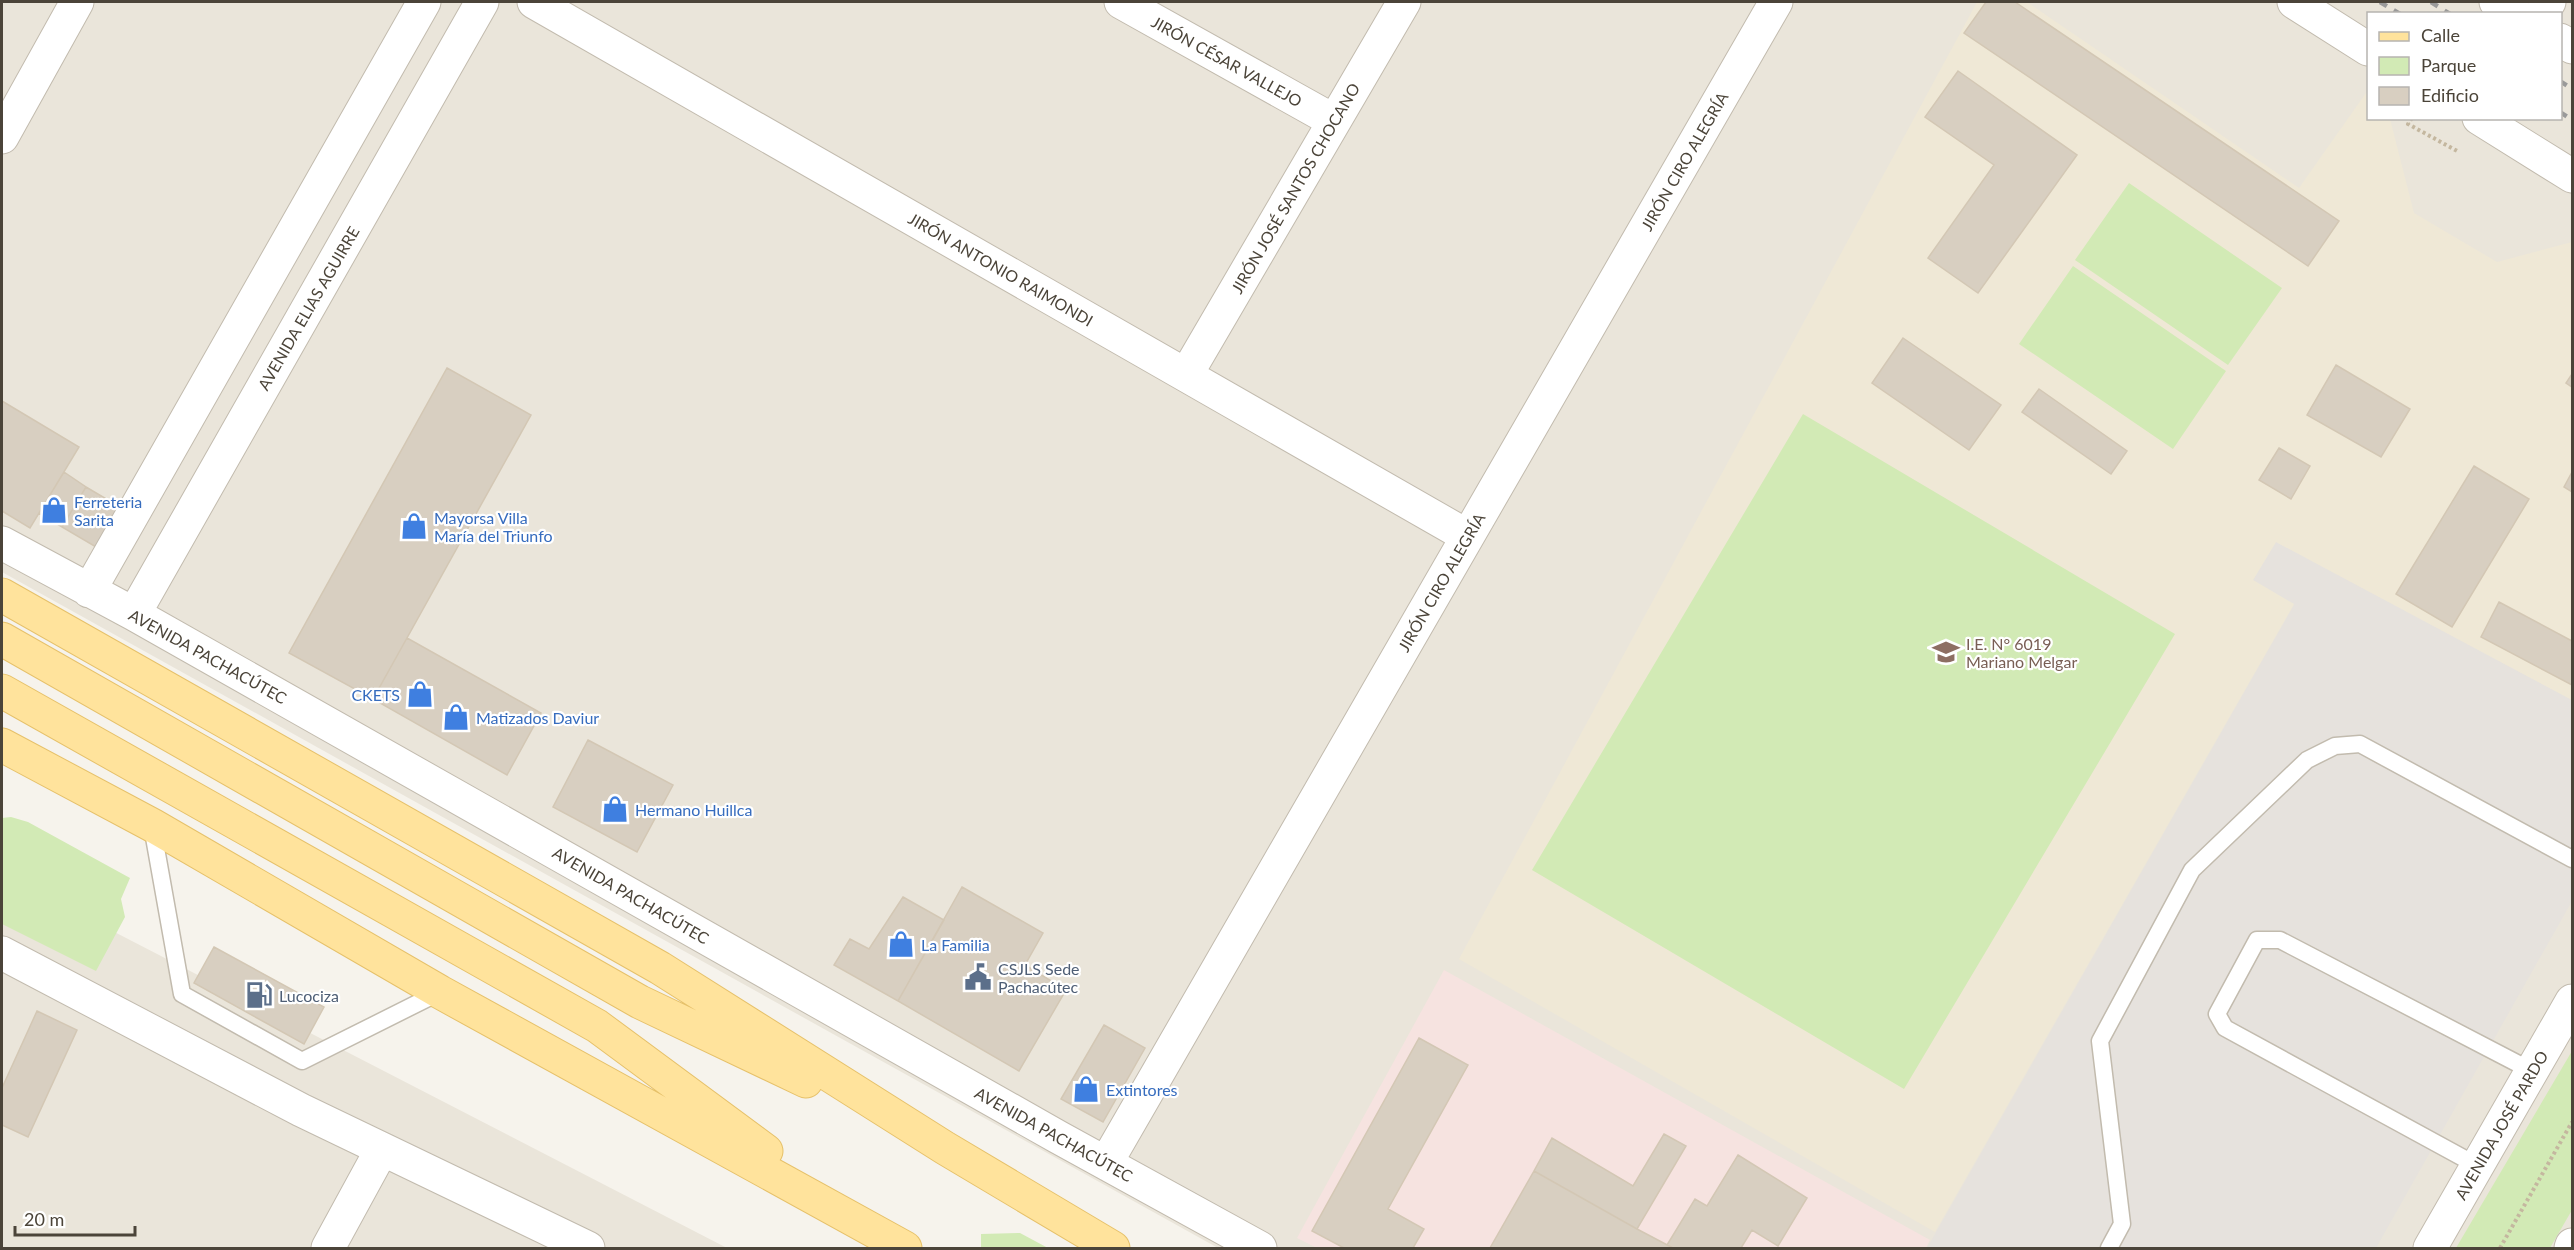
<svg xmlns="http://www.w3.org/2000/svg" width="2574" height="1250" font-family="Lato,sans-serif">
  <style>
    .residential { fill: #eae5da; fill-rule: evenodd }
    .industrial { fill: #e6e2dd }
    .education { fill: #efe8d6 }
    .medical { fill: #f6e3e0 }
    .green { fill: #d2eab5 }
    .building { fill: #d8cfc1; stroke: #d3c7b4; stroke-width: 1.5 }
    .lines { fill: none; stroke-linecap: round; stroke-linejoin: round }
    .service-casing { stroke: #c2bbae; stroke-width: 19 }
    .minor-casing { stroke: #c2bbae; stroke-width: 35 }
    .tertiary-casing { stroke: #c2bbae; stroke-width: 35 }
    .primary-casing { stroke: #e6c16a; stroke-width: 35 }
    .path { stroke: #c4b79f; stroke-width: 4; stroke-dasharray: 3 3; stroke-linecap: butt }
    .service { stroke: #fff; stroke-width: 16 }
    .minor { stroke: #fff; stroke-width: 33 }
    .tertiary { stroke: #fff; stroke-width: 33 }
    .primary { stroke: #ffe39c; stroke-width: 33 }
    .rail { stroke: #9a9a9a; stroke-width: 4.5; stroke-dasharray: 8 8; stroke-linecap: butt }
    .labels { text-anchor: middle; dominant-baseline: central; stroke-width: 4.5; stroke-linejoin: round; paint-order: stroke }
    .street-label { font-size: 16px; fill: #4b4439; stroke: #fff }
    .shop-label { font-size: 16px; fill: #366cbe; stroke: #fff; text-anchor: start }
    .education-label { font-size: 16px; fill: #785e54; stroke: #fff; text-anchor: start }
    .service-label { font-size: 16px; fill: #4e5e75; stroke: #fff; text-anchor: start }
  </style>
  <rect width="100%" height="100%" fill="#f6f3ec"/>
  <!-- residential -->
  <path class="residential" d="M2,2H2572V1248H1218L2,572ZM2368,14H2560V118H2368Z
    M2,874L727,1248H2Z"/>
  <!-- industrial -->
  <path class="industrial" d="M2276,542L2572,700V901L2376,1248H1927L2294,605L2253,580Z"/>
  <!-- education -->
  <path class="education" d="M1977,2H2027L2299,188L2366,93L2368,94V118L2390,119L2414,213L2497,262L2572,242V700L2276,542L2253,580L2294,604L1935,1232L1459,959Z"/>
  <!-- medical -->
  <path class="medical" d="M1444,970L1930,1240L1926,1248H1317L1297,1238Z"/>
  <!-- green -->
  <path class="green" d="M2129,183L2282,288L2228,365L2075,260Z
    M2073,266L2226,371L2173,449L2019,344Z
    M1803,414L2175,634L1904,1089L1532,870Z
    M11,817L28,822L130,878L121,899L125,917L96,971L2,924V818Z
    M2572,1051V1210L2550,1248H2456Z
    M1020,1233L1048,1248H981V1234Z"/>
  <!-- building -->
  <path class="building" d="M1986,2H2015L2339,221L2308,266L1964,33Z
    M1958,71L2077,155L1978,293L1928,258L1994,165L1925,117Z
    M1903,338L2001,405L1969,450L1872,383Z
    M2336,365L2410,409L2381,457L2307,415Z
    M447,368L531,415L373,699L289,653Z
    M2572,374V387L2566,383Z
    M2039,389L2127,451L2111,474L2022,412Z
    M2,401L79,447L30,528L2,511Z
    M2279,448L2310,466L2291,499L2259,480Z
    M2474,466L2529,499L2452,627L2396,594Z
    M64,472L86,487L62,527L39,513Z
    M2572,472V492L2564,487Z
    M86,487L120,507L96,547L62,527Z
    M2499,602L2572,641V685L2481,637Z
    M407,638L541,713L507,775L373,699Z
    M588,740L673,785L637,852L553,807Z
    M962,887L1043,933L1025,965L1066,990L1019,1071L898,1001Z
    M903,897L944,920L898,1001L834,965L850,939L869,949Z
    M214,947L324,1007L304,1044L194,983Z
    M37,1011L77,1030L28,1137L2,1125V1088Z
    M1104,1025L1145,1048L1103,1122L1061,1099Z
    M1419,1038L1468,1065L1388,1209L1424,1229L1413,1248H1344L1312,1231Z
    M1664,1134L1686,1146L1637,1229L1534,1171L1552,1138L1633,1186Z
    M1738,1155L1807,1198L1778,1246L1752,1230L1741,1248H1673L1667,1245L1695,1199L1707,1206Z
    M1534,1171L1637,1229L1673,1248H1490Z"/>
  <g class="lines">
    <defs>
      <path id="service" d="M152,826L182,994L302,1061L440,992
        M2478,1166L2225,1028L2217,1014L2257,940H2280L2532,1071
        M2109,1248L2122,1224L2100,1041L2192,870L2307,760L2335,746L2360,744L2572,859"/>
      <path id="minor" d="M534,2L1467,536
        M1121,2L1334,121
        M2541,14L2549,2
        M2,137L77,2
        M1186,375L1404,2
        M2,543L134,614L1058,1137L1260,1248
        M89,591L424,2
        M134,614L482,2
        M2,953L301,1110L588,1248
        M1106,1163L1776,2
        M328,1248L382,1149"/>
      <path id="tertiary" d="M2294,2L2368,49
        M2496,2L2516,14
        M2560,40L2572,47
        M2479,118L2572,176
        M2430,1248L2572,1001
        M2571,1248L2572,1245"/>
      <path id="primary" d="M2,595L660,968L945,1148L1113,1248
        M2,639L640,1002L806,1081
        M2,691L597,1026L766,1151
        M2,745L152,825L440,992L905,1248"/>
    </defs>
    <!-- service casing -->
    <use href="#service" class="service-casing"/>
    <!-- minor casing -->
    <use href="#minor" class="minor-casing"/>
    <!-- tertiary casing -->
    <use href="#tertiary" class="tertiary-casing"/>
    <!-- primary casing -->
    <use href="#primary" class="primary-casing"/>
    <!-- path -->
    <path class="path" d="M2412,118L2408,124L2459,152
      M2500,1248L2572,1122"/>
    <!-- service -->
    <use href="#service" class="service"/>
    <!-- minor -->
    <use href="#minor" class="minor"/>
    <!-- tertiary -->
    <use href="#tertiary" class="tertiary"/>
    <!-- primary -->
    <use href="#primary" class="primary"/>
    <!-- rail -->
    <path class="rail" d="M2380,2L2400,14
      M2431,2L2450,14
      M2560,81L2572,89
      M2560,112L2572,120"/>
  </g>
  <!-- icons -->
  <defs>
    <symbol id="shop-bare" viewBox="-9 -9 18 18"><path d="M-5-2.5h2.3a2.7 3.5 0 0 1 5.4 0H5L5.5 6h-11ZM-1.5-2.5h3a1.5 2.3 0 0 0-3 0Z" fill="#3f7fe0" stroke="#fff" stroke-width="2.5" paint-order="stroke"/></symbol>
    <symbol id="school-bare" viewBox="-9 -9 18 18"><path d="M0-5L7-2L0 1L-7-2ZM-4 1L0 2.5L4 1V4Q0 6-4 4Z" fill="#8d6e63" stroke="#fff" stroke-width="2.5" paint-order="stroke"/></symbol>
    <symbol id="civic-bare" viewBox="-9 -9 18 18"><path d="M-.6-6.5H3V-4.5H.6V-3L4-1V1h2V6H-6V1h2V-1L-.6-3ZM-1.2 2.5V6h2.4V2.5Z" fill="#5c6f8a" stroke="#fff" stroke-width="2.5" paint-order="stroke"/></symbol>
    <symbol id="fuel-bare" viewBox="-9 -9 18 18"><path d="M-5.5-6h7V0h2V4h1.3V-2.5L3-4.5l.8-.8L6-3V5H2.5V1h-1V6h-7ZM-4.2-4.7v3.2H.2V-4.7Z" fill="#5c6f8a" stroke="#fff" stroke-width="2.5" paint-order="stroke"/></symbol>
  </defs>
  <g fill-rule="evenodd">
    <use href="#shop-bare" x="35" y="491" width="38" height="38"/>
    <use href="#shop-bare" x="395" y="507" width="38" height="38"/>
    <use href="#school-bare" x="1927" y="633" width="38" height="38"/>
    <use href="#shop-bare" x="401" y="675" width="38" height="38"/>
    <use href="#shop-bare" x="437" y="698" width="38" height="38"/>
    <use href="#shop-bare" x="596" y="790" width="38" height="38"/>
    <use href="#shop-bare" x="882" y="925" width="38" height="38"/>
    <use href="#civic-bare" x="959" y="958" width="38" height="38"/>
    <use href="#fuel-bare" x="240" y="976" width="38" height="38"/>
    <use href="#shop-bare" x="1067" y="1070" width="38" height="38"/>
  </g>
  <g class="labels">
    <!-- street labels -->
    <g class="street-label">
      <text transform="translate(1227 61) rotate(29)">JIRÓN CÉSAR VALLEJO</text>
      <text transform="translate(1684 161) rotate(-60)">JIRÓN CIRO ALEGRÍA</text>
      <text transform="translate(1295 188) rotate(-60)">JIRÓN JOSÉ SANTOS CHOCANO</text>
      <text transform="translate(1001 269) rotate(30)">JIRÓN ANTONIO RAIMONDI</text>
      <text transform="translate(308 308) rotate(-60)">AVENIDA ELIAS AGUIRRE</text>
      <text transform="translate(1441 582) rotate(-60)">JIRÓN CIRO ALEGRÍA</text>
      <text transform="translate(208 656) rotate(29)">AVENIDA PACHACÚTEC</text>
      <text transform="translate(631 895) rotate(30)">AVENIDA PACHACÚTEC</text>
      <text transform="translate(2501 1125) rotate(-60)">AVENIDA JOSÉ PARDO</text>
      <text transform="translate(1054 1134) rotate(29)">AVENIDA PACHACÚTEC</text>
    </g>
    <!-- shop labels -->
    <g class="shop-label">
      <text x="74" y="501">Ferreteria<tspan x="74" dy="18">Sarita</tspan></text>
      <text x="434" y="517">Mayorsa Villa<tspan x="434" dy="18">María del Triunfo</tspan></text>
      <text x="400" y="694" text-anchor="end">CKETS</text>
      <text x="476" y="717">Matizados Daviur</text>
      <text x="635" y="809">Hermano Huillca</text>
      <text x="921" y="944">La Familia</text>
      <text x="1106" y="1089">Extintores</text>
    </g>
    <!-- education labels -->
    <g class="education-label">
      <text x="1966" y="643">I.E. N° 6019<tspan x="1966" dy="18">Mariano Melgar</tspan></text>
    </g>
    <!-- service labels -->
    <g class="service-label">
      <text x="998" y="968">CSJLS Sede<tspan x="998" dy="18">Pachacútec</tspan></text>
      <text x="279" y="995">Lucociza</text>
    </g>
  </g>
  <!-- border -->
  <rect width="2574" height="1250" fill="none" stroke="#4b4439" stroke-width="6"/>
  <!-- legend -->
  <rect x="2367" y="12" width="195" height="108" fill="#ffffff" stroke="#b7b4b0" stroke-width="1.5"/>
  <rect x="2379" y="32" width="30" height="9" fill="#ffe39c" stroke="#b7b4b0" stroke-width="1.5"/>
  <text x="2421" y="42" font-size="18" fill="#4b4439">Calle</text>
  <rect x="2379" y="57" width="30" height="18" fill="#d2eab5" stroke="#b7b4b0" stroke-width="1.5"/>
  <text x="2421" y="72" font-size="18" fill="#4b4439">Parque</text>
  <rect x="2379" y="87" width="30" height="18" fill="#d8cfc1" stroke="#b7b4b0" stroke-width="1.5"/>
  <text x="2421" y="102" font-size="18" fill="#4b4439">Edificio</text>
  <!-- scale -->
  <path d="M15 1226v9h120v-9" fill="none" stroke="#4b4439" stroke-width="3"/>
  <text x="24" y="1226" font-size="18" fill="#4b4439" stroke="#ffffff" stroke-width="4.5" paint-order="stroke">20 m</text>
</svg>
